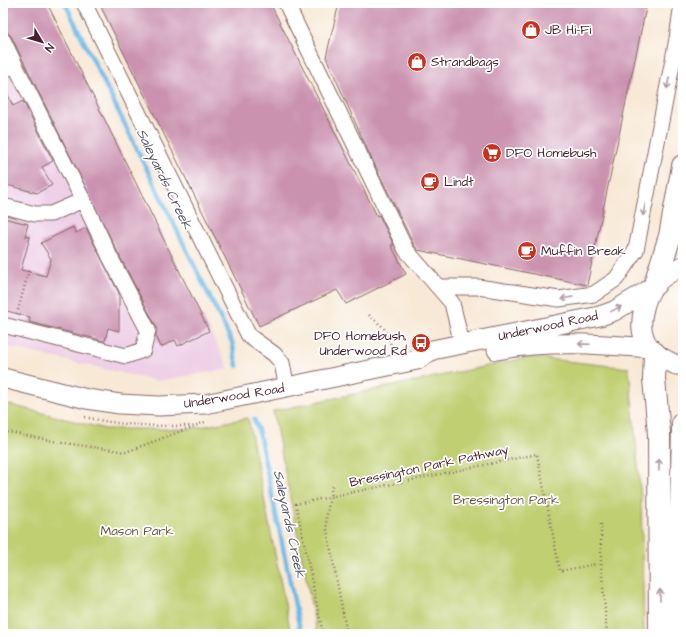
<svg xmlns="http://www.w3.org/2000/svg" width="686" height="637" font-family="'Architects Daughter',sans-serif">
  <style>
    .built { fill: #eed0e7 }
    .green { fill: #bfcf71; stroke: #84774e }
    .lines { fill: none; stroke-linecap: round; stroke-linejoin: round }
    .stream { stroke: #6ebae7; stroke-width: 4.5 }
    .building { fill: #ca92af }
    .minor-casing { stroke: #876667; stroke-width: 17 }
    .major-casing { stroke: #876667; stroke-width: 21 }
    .highway-casing { stroke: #876667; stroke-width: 24 }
    .path { stroke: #876667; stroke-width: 2.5; stroke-dasharray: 1 3; stroke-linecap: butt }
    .minor { stroke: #fff; stroke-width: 15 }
    .major { stroke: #fff; stroke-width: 19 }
    .highway { stroke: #fff; stroke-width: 22 }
    .oneway { stroke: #ae9aa0 }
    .labels { text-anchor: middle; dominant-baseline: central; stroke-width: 3.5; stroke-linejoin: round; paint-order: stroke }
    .poi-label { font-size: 13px; fill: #4a1f2b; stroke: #fff; text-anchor: start }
    .street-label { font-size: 13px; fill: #4a1f2b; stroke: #fff }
    .park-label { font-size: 13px; fill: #6d5440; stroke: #fff }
    .water-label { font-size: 14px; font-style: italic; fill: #57556d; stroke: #fff }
  </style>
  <rect width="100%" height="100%" fill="#fff"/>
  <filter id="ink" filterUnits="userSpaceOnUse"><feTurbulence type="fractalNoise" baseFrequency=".025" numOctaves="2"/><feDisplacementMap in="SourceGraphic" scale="8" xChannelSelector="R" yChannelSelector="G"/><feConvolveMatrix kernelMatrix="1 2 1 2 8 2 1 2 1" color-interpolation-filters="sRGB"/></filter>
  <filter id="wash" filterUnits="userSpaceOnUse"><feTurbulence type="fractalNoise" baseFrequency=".012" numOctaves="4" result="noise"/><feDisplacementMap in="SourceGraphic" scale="16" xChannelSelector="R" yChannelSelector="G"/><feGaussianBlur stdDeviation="0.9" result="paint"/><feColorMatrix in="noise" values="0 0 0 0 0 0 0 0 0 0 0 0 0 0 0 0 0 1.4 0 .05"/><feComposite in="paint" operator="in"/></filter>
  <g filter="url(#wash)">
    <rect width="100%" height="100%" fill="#f8e9d7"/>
    <!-- built -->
    <path class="built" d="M3,3H46L229,369L156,381L3,346Z"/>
    <!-- green -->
    <path class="green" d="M530,357L629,368L641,498L644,634H317L273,411Z
      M3,403L105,429H189L248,418L291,634H3Z"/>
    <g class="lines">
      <!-- stream -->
      <path class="stream" d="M65,3L232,342L237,366
        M254,419L259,433L301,634"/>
    </g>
    <g id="blocks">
      <!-- building -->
      <path class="building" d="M3,3H47L209,331L178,346L175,340L161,347L156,336V326L118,253L11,36L7,32L3,24Z
        M99,3H270L377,216L379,215L394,245H391L406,274L346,304L337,290L259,326Z
        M339,3H647L587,285L418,250L414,245L368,151L326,57Z
        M3,84L13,106L23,101L53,161L42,167L52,185L37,193L3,184Z
        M3,218L28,224L25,236L30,237L21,270L46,276L51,259L41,243L73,227L76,233L86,228L119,293V331L108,328L105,341L29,322L30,317L3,310Z"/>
    </g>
  </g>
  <g filter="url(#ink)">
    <use href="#blocks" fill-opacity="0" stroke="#876667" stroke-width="1"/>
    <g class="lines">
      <defs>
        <path id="minor" d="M84,3L249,336L274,354L282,363L287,388
          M286,3L406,250L452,303L462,344
          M3,40L15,65L3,70
          M3,206L35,214H51L83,200L15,65
          M438,287H478L559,299L594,294L616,279L636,250L677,39L682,3
          M3,325L126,356L143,350L148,330L110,257L83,200"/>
        <path id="major" d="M497,350C548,340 599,344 651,348
          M676,365C669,361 660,358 655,352C651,349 646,343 644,337C638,323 645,296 655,285C662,276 672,271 683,266
          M3,378L87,399L120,404L159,406L205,404L417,360L432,350L600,316L614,311L652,288"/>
        <path id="highway" d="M655,284L670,236L683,166
          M655,354L654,379L659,433L660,634
          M681,634V530L683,423"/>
      </defs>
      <!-- minor casing -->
      <use href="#minor" class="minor-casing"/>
      <!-- major casing -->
      <use href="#major" class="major-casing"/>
      <!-- highway casing -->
      <use href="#highway" class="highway-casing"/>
      <!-- path -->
      <path class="path" d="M17,314L29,270
        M369,315L384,328L391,345
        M85,417C121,426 153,426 191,426
        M3,431L58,442L126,452L205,422
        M332,486L326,519L327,530L347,634
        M601,524V563L607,634
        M323,634L296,504L537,454L560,571L601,563"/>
      <!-- minor -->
      <use href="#minor" class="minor"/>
      <!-- major -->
      <use href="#major" class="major"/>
      <!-- highway -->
      <use href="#highway" class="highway"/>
    </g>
    <!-- one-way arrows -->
    <defs><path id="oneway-shaft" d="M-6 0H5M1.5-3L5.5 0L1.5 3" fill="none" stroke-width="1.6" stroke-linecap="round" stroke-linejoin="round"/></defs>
    <g class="oneway">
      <use href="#oneway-shaft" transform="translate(668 83) rotate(101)"/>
      <use href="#oneway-shaft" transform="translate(644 210) rotate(101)"/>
      <use href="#oneway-shaft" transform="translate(567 298) rotate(171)"/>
      <use href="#oneway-shaft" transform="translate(616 309) rotate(-26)"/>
      <use href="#oneway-shaft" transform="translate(584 344) rotate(-178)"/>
      <use href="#oneway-shaft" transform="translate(659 465) rotate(-90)"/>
      <use href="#oneway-shaft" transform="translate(660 595) rotate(-90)"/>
    </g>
  </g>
  <!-- icons -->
  <defs>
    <symbol id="shop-disc" viewBox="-11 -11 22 22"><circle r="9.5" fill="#c8321e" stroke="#fff"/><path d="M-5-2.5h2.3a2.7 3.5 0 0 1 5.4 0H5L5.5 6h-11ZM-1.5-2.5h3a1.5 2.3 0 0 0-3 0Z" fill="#fff"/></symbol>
    <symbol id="supermarket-disc" viewBox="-11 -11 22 22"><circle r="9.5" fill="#c8321e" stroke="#fff"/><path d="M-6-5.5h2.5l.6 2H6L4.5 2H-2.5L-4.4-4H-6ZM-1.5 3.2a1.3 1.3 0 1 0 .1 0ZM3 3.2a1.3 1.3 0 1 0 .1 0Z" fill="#fff"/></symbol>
    <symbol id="cafe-disc" viewBox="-11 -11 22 22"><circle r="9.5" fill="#c8321e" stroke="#fff"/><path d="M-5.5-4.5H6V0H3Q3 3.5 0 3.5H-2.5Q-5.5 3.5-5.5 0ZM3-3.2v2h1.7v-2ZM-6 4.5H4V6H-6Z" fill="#fff"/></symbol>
    <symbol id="bus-disc" viewBox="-11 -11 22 22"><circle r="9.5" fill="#c8321e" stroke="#fff"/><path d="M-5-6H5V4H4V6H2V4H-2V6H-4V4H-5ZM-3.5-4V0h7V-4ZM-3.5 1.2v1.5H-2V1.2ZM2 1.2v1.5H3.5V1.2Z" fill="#fff"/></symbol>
  </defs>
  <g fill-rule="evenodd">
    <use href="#shop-disc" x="520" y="19" width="22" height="22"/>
    <use href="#shop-disc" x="406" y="51" width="22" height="22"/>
    <use href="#supermarket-disc" x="481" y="142" width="22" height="22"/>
    <use href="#cafe-disc" x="419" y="171" width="22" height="22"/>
    <use href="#cafe-disc" x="516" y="240" width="22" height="22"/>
    <use href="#bus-disc" x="410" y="332" width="22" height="22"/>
  </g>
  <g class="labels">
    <!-- poi labels -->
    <g class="poi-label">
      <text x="545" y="30">JB Hi-Fi</text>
      <text x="431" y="62">Strandbags</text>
      <text x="506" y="153">DFO Homebush</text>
      <text x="444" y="182">Lindt</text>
      <text x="541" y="251">Muffin Break</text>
      <text x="407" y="336" text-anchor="end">DFO Homebush,<tspan x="407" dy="15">Underwood Rd</tspan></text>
    </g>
    <!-- street labels -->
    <g class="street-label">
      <text transform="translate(548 326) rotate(-12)">Underwood Road</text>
      <text transform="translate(234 396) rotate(-9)">Underwood Road</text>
      <text transform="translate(429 466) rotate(-12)">Bressington Park Pathway</text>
    </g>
    <!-- park labels -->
    <g class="park-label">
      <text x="506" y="500">Bressington Park</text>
      <text x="137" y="531">Mason Park</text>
    </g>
    <!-- water labels -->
    <g class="water-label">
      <text transform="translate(164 179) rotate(64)">Saleyards Creek</text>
      <text transform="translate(289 524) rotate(78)">Saleyards Creek</text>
    </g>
  </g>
  <!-- margin -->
  <rect width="686" height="637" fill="none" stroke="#fff" stroke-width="16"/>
  <!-- north arrow -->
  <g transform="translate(42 42) rotate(128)" stroke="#ffffff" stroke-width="3" paint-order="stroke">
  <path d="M0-3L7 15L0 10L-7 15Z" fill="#4a1f2b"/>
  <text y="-6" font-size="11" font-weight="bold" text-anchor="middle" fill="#4a1f2b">N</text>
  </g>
</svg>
